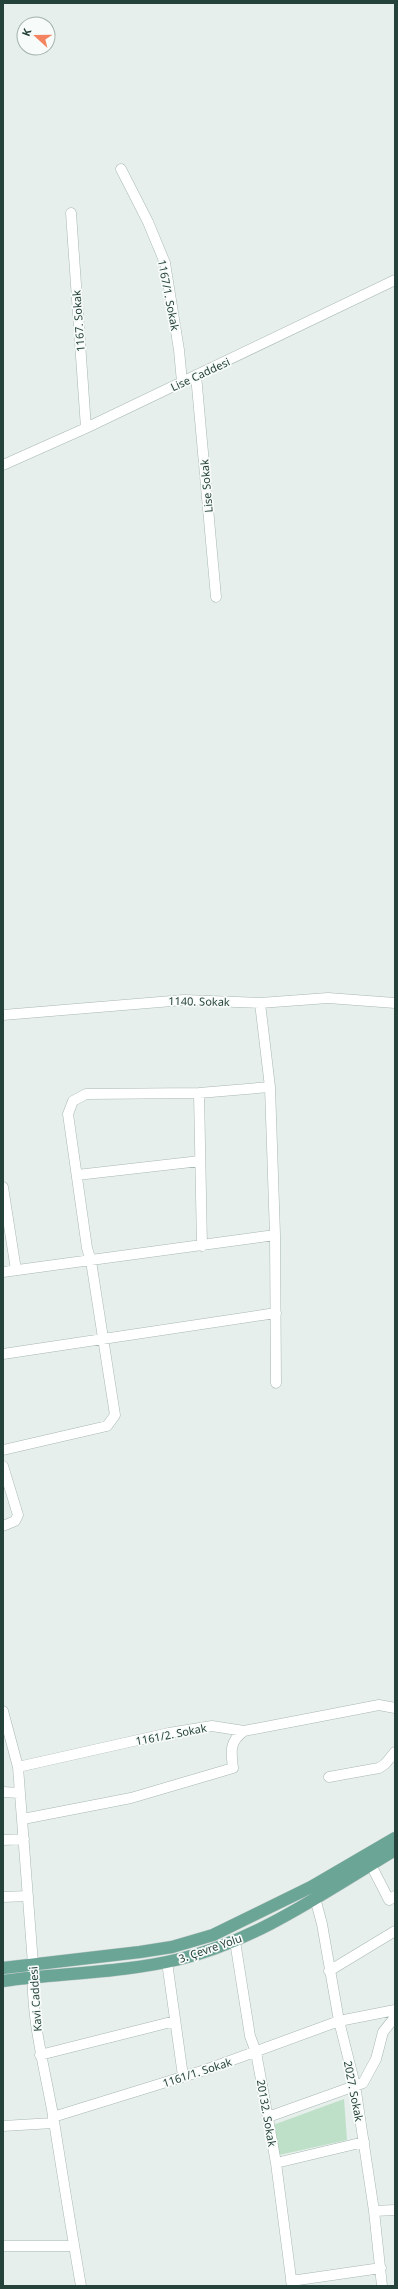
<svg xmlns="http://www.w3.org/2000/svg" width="398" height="2289" font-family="'Noto Sans',sans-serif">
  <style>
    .green { fill: #bfe0c8 }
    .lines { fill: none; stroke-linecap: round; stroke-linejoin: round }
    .minor-casing { stroke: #a8b8b2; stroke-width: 11 }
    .major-casing { stroke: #c2cac8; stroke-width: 13 }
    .minor { stroke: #fff; stroke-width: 10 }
    .major { stroke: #6aa596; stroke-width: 12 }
    .labels { text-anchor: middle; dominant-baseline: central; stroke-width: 3.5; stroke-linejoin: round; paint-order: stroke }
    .street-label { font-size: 11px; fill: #24423a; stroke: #f7fbf9 }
  </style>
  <rect width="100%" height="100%" fill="#e6efeb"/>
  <!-- green -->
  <path class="green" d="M344,2099L347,2140L279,2155L273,2125Z"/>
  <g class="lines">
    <defs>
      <path id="minor" d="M121,169L148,222L165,263L179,350L182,382
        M71,213L86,428
        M196,375L216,597
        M3,465L86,428L395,280
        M260,1003L270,1087L275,1235L276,1383
        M3,1015L184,1000L260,1003L328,998L395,1003
        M199,1093L202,1246
        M77,1175L200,1161
        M3,1187L16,1270
        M3,1272L275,1235
        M3,1354L276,1313
        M3,1450L107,1426L115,1415L91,1261L87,1248L68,1114L73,1101L86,1094L199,1093L270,1087
        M3,1466L18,1515L15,1521L3,1526
        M3,1711L18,1767L33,1964C30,2015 44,2065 53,2115C62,2172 71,2229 81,2286
        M18,1767L169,1733L212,1726L244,1731L379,1705L395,1708
        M329,1777L379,1768L385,1764L395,1752
        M3,1792L19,1793
        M23,1819L131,1798L233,1768C231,1751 229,1742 244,1731
        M3,1840L24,1839
        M371,1865L389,1900L395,1896
        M3,1897L28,1896
        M315,1898L322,1924L339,2021L355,2085L374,2211L382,2286
        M235,1941L250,2036L256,2052L276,2163L292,2286
        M167,1962L183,2076
        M329,1971L395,1931
        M40,2055L175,2021
        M53,2117L205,2070L339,2021L395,2010
        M268,2117L363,2083L376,2059L383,2032L395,2017
        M3,2126L53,2123
        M276,2163L364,2142
        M374,2211L395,2210
        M3,2246H74
        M291,2281L381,2268"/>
      <path id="major" d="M3,1968L140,1952L172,1947L213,1935L311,1887L395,1838
        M3,1981C61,1973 122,1973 180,1959C256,1941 328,1890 395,1850"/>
    </defs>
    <!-- minor casing -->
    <use href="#minor" class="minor-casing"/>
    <!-- major casing -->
    <use href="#major" class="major-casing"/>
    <!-- minor -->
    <use href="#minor" class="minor"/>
    <!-- major -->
    <use href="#major" class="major"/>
  </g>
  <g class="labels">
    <!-- street labels -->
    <g class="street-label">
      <text transform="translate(169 295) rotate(79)">1167/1. Sokak</text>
      <text transform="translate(78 321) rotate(-94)">1167. Sokak</text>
      <text transform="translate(200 374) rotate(-25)">Lise Caddesi</text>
      <text transform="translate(206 486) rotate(-95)">Lise Sokak</text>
      <text transform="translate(199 1001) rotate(1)">1140. Sokak</text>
      <text transform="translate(171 1734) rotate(-11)">1161/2. Sokak</text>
      <text transform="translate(210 1948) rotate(-19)">3. Çevre Yolu</text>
      <text transform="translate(35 1999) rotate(-94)">Kavi Caddesi</text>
      <text transform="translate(197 2072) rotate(-18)">1161/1. Sokak</text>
      <text transform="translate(354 2091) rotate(79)">2027. Sokak</text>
      <text transform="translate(267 2113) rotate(80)">20132. Sokak</text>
    </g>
  </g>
  <!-- border -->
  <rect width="398" height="2289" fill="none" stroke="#24423a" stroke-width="8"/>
  <!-- north arrow -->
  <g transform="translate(36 36) rotate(291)"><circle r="19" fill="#f7fbf9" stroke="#a3b1ad"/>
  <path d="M0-3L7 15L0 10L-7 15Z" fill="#f4845f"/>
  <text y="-6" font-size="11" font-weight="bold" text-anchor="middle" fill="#24423a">K</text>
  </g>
</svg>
